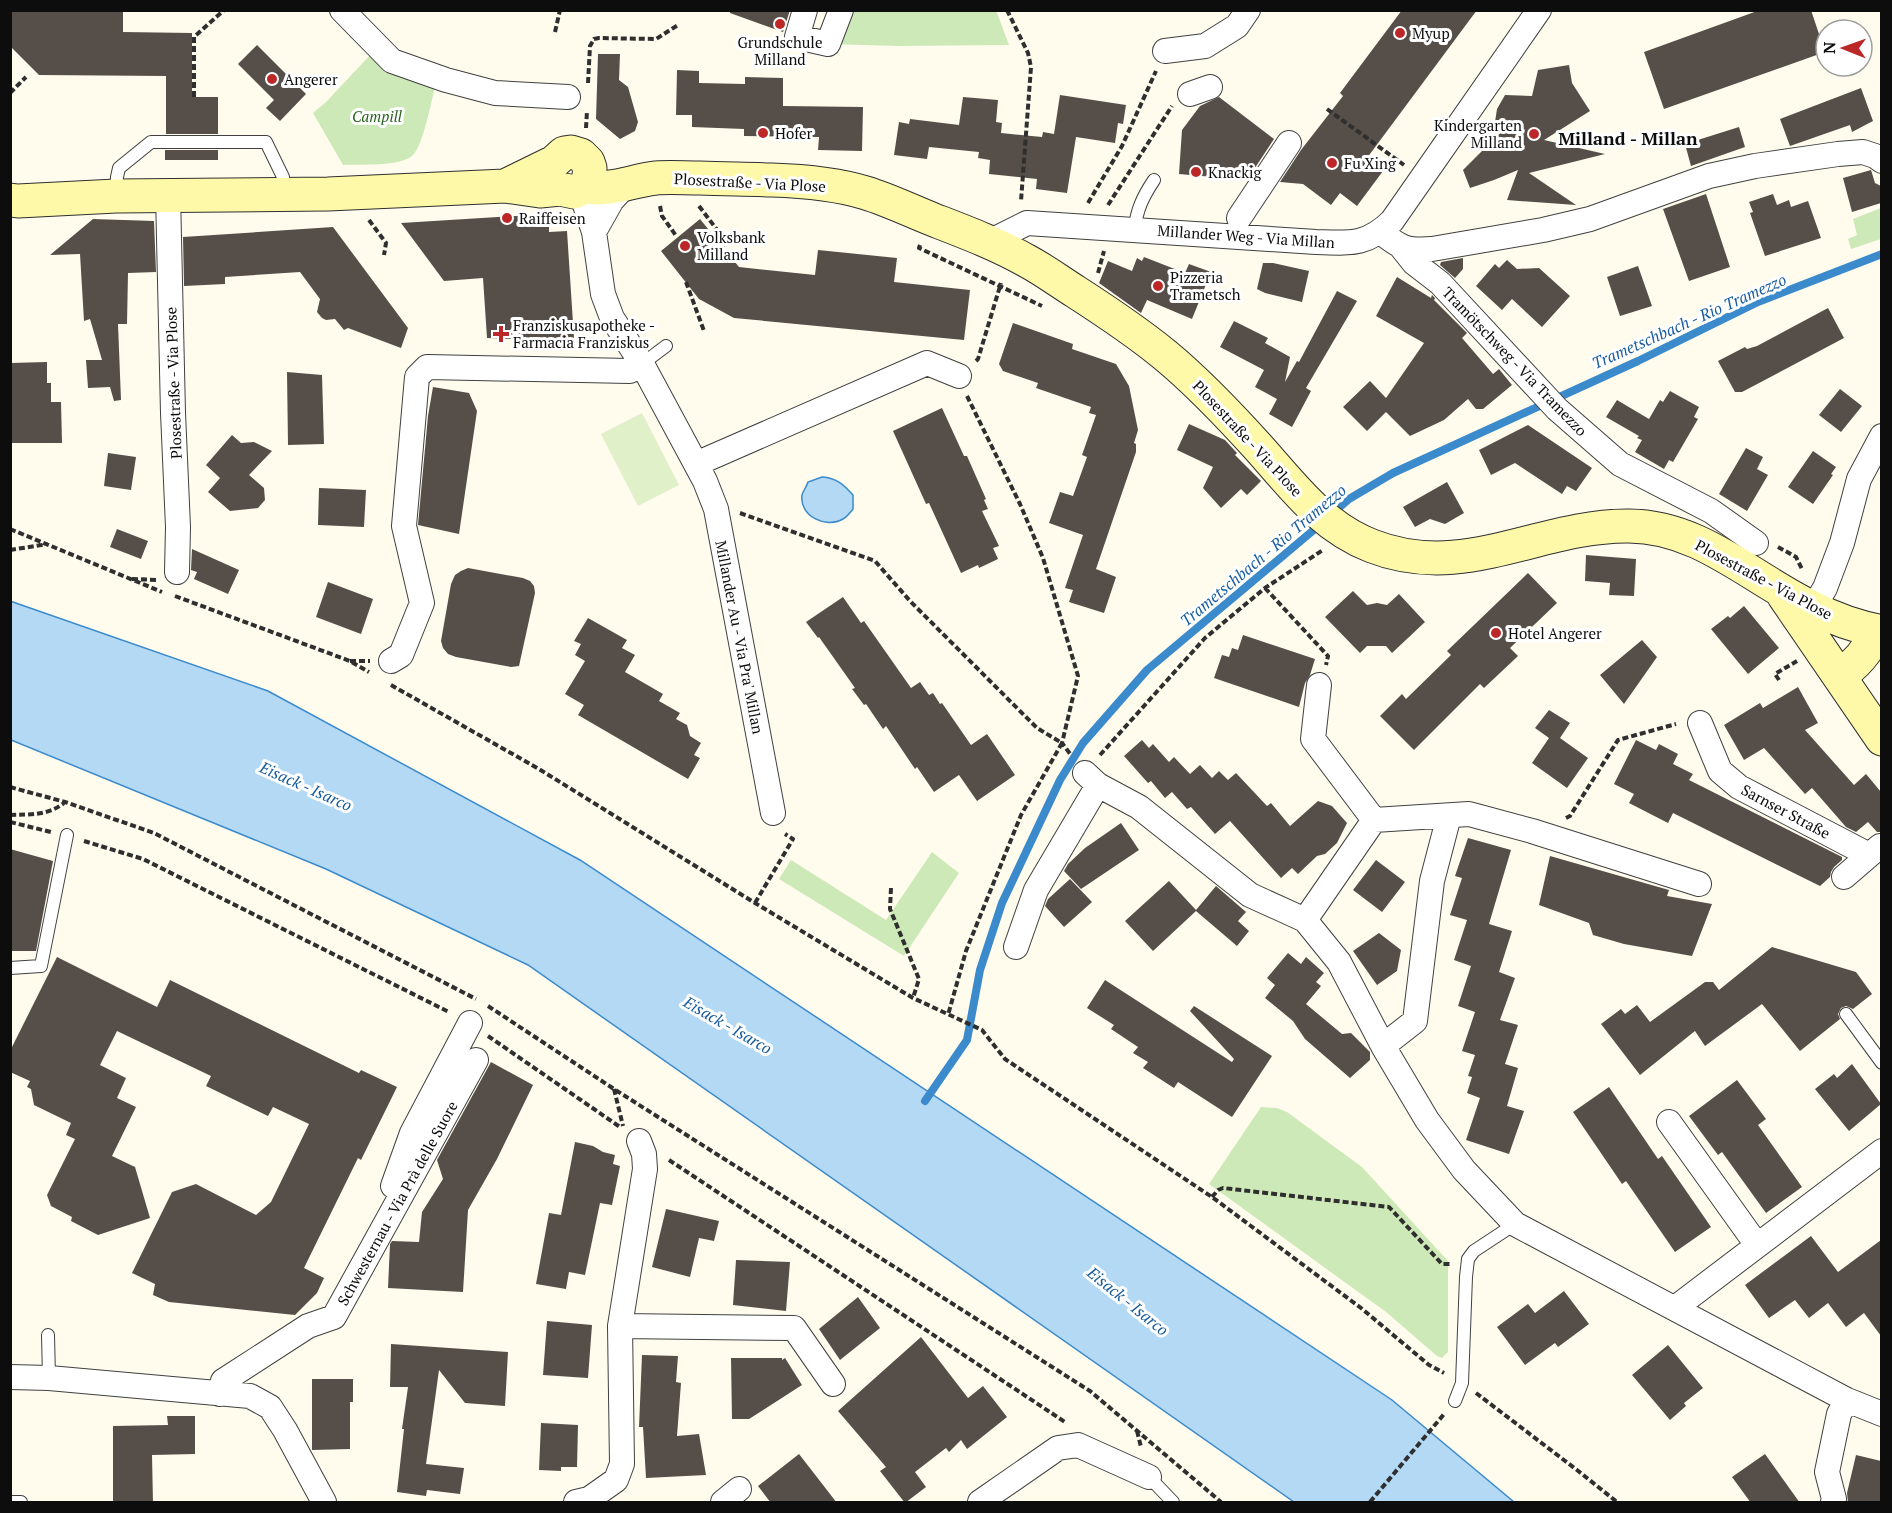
<svg xmlns="http://www.w3.org/2000/svg" width="1892" height="1513" font-family="'PT Serif',serif">
  <style>
    .green { fill: #cee9b8 }
    .pitch { fill: #e0f0c9 }
    .water { fill: #b3d9f5; stroke: #3a8acc; stroke-width: 1.5 }
    .lines { fill: none; stroke-linecap: round; stroke-linejoin: round }
    .stream { stroke: #3a8acc; stroke-width: 8 }
    .building { fill: #564f49 }
    .lane-casing { stroke: #404040; stroke-width: 14 }
    .street-casing { stroke: #404040; stroke-width: 26 }
    .secondary-casing { stroke: #2f2f2f; stroke-width: 35 }
    .path { stroke: #2f2f2f; stroke-width: 4; stroke-dasharray: 6 3; stroke-linecap: butt }
    .lane { stroke: #fff; stroke-width: 12 }
    .street { stroke: #fff; stroke-width: 24 }
    .secondary { stroke: #fef9a9; stroke-width: 33 }
    .poi-dot { fill: #bc2727; stroke: #fff; stroke-width: 2 }
    .labels { text-anchor: middle; dominant-baseline: central; stroke-width: 6; stroke-linejoin: round; paint-order: stroke }
    .poi-label { font-size: 15px; fill: #0d0d0d; stroke: #fff; text-anchor: start }
    .park-label { font-size: 15px; font-style: italic; fill: #29641e; stroke: #fff }
    .street-label { font-size: 15px; fill: #0d0d0d; stroke: #fff }
    .water-label { font-size: 16px; font-style: italic; fill: #185c9d; stroke: #fff }
    .quarter-label { font-size: 18px; font-weight: bold; fill: #0d0d0d; stroke: #fff }
  </style>
  <rect width="100%" height="100%" fill="#fffced"/>
  <!-- green -->
  <path class="green" d="M996,10L1009,45L897,46L828,44L841,11Z
    M371,54L384,65L386,71L435,87C431,103 423,145 413,155C402,167 359,164 343,165L313,113L326,102Z
    M1881,208V239L1851,249L1848,239L1857,235L1853,219Z
    M932,852L959,873L904,956L779,879L791,860L886,920Z
    M1261,1107L1277,1108L1287,1112L1362,1167L1448,1261V1352L1442,1358L1437,1356L1386,1312L1209,1184Z"/>
  <!-- pitch -->
  <path class="pitch" d="M642,413L679,485L638,506L601,434Z"/>
  <!-- water -->
  <path class="water" d="M822,477C837,478 844,485 853,495V509C850,513 847,517 843,519C826,529 799,516 802,495C803,491 807,486 808,482Z
    M10,601L268,691L580,860L1392,1400L1514,1502H1294L528,965L326,869L11,740Z"/>
  <g class="lines">
    <!-- stream -->
    <path class="stream" d="M1333,513L1349,499L1393,473L1638,361L1758,302L1882,254
      M925,1101L967,1040L980,970L1002,903L1060,780L1083,743L1147,670L1322,523"/>
  </g>
  <!-- building -->
  <path class="building" d="M10,10H123V32L192,33V97H218V134H166V76L39,75L10,46Z
    M730,10H790L783,32L730,13Z
    M1402,10H1477L1367,158L1383,171L1357,206L1340,193L1331,205L1303,184L1280,182L1301,150L1343,96L1340,93Z
    M1760,10H1811L1825,52L1664,109L1644,52Z
    M257,45L306,94L280,121L266,108L274,100L238,64Z
    M598,54H620L619,80L628,87L638,122L635,131L620,139L596,119Z
    M1569,65L1572,83L1590,111L1544,140L1605,154L1529,173L1576,205L1507,200L1518,170L1494,180L1470,188L1463,170L1500,133L1495,122L1497,109L1505,95L1532,96L1538,70Z
    M677,70L699,71V83L745,84V77L783,78V106L863,107L862,151L818,150L819,137L744,136V129L692,127V115H676Z
    M1861,88L1873,121L1852,132L1850,125L1790,146L1780,119Z
    M1060,95L1126,105L1123,124L1118,123L1115,143L1076,137L1067,193L1036,189L1037,179L989,174L990,160L978,158L979,152L929,147L927,159L894,155L899,122L909,124L910,119L959,125L963,97L998,100L996,122L1002,123L1001,133L1042,137L1043,132L1054,134Z
    M1219,97L1274,139L1247,180L1179,174L1182,130L1200,106Z
    M1739,127L1745,147L1691,166L1685,144Z
    M165,150H218V160H165Z
    M1871,170L1875,183L1881,186V203L1852,212L1843,178Z
    M1706,194L1730,267L1689,281L1663,209Z
    M1773,194L1777,205L1789,200L1791,207L1808,201L1821,238L1765,256L1750,213L1753,212L1749,202Z
    M549,214V232L567,231L574,338L543,340L487,338L483,278L444,281L401,223Z
    M93,219L154,221L156,272L128,273L127,324H118L121,400L114,401L110,387L88,388L86,360H102L90,319L84,321L80,254L50,255Z
    M700,219L739,267L815,275L818,250L897,258L894,282L970,290L964,340L734,318L699,299L661,251Z
    M333,227L408,328L401,348L348,328L344,330L335,319L326,320L322,318L317,312L320,299L300,272L225,277V284L184,286L183,237Z
    M1144,257L1185,273L1189,264L1211,272L1192,319L1147,300L1141,313L1099,283L1108,261L1132,271L1137,258L1142,261Z
    M1463,258V269L1455,278L1440,265L1441,262Z
    M1507,260L1517,269L1539,268L1570,296L1542,327L1512,299L1502,310L1476,286L1495,264L1499,268Z
    M1263,263H1273L1309,271L1302,302L1265,293L1257,289Z
    M1638,266L1652,306L1620,316L1607,277Z
    M1397,277L1431,298L1432,295L1435,298L1434,300L1467,333L1462,338L1493,374L1499,369L1512,385L1483,409H1476L1468,399L1444,420L1410,436L1386,412L1367,431L1343,407L1370,381L1386,398L1424,343L1376,316Z
    M1337,291L1357,301L1306,388L1311,391L1292,427L1269,414L1277,399L1255,387L1264,370L1220,347L1234,321L1268,338L1265,343L1290,357L1285,382L1297,361L1299,362Z
    M1828,308L1844,338L1742,392H1735L1718,361L1745,347L1747,349L1757,346Z
    M1013,323L1073,344L1072,349L1116,364L1129,386L1138,430L1134,443L1136,444V452L1096,569L1116,577L1104,613L1069,602L1073,590L1065,588L1083,535L1049,523L1060,492L1073,496L1087,457L1082,455L1096,415L1089,413L1091,407L1036,388L1038,383L1003,371L999,364Z
    M47,362V383H51V402H61L62,443H10V363Z
    M287,372L322,375L324,444L288,445Z
    M433,387L469,393L477,411L459,534L418,525L428,416Z
    M1840,389L1862,406L1841,432L1819,415Z
    M1670,391L1699,407L1694,417L1698,419L1673,462L1669,460L1664,469L1635,452L1642,440L1637,438L1639,436L1606,417L1617,400L1649,419L1660,400L1663,402Z
    M942,408L964,456H967L986,499L984,500L988,509L982,511L999,546L993,548L998,559L979,568L978,565L961,573L929,503L926,504L893,431Z
    M1189,424L1225,440L1237,453L1235,455L1261,481L1247,495L1241,489L1221,508L1203,488L1213,467L1177,450Z
    M1528,425L1592,468L1576,491L1567,486L1562,494L1515,463L1491,475L1479,450Z
    M232,435L241,443L254,442L272,451L249,475L264,488L265,500L258,508L230,511L208,492L220,478L206,465Z
    M1746,448L1763,457L1757,469L1768,475L1747,511L1719,494Z
    M1813,451L1836,467L1831,474L1833,475L1813,504L1788,487Z
    M108,453L136,457L131,490L104,486Z
    M1447,482L1464,513L1445,524L1430,519L1415,527L1403,507Z
    M319,488L366,490L364,527L318,525Z
    M117,529L148,541L141,559L110,547Z
    M192,549L239,570L228,594L194,579L197,572L191,570Z
    M1586,555L1636,559L1634,596L1609,595L1610,583L1585,581Z
    M468,568L523,578L530,581L534,586L535,593L519,666L511,667L456,657L448,654L443,648L441,641L451,584L455,575L461,571Z
    M1528,573L1557,603L1510,648L1518,656L1484,688L1480,684L1414,750L1380,716L1402,694L1406,699L1451,655L1447,651Z
    M328,582L373,599L361,634L316,617Z
    M1353,591L1367,605L1377,603L1387,605L1399,594L1425,622L1392,653L1386,646H1367L1360,653L1325,617Z
    M843,597L861,623L864,621L911,688L920,682L929,695L933,693L940,704L942,703L971,745L987,734L1015,775L977,801L959,775L934,792L917,767L915,769L886,726L883,729L866,704L864,705L852,689L855,688L819,637L818,638L806,622Z
    M1744,606L1779,648L1748,674L1711,629L1728,616L1730,618Z
    M588,618L627,640L622,648L635,655L625,672L663,694L659,701L680,713L676,719L687,725L690,736L701,743L694,755L700,758L688,779L578,715L584,705L565,694L585,661L575,655L581,644L574,641Z
    M1243,635L1315,659L1310,675L1305,683L1299,707L1214,678L1222,655L1229,657L1232,648L1238,650Z
    M1642,640L1657,657L1624,704L1600,675Z
    M1798,687L1818,723L1805,730L1854,785L1866,774L1881,792V832H1877L1868,822L1856,832L1846,827L1812,788L1805,794L1764,748L1744,760L1724,725L1760,703L1763,708Z
    M1549,710L1570,723L1560,738L1588,758L1567,788L1532,763L1549,738L1535,728Z
    M1142,740L1149,748L1153,744L1169,762L1174,757L1190,774L1200,765L1212,778L1219,771L1228,780L1236,773L1267,806L1271,803L1290,826L1318,801L1332,806L1347,823L1337,843L1325,854L1317,856L1298,874L1292,868L1281,878L1230,821L1215,834L1191,807L1187,809L1172,792L1165,798L1151,781L1148,783L1124,756Z
    M1636,740L1656,750L1659,744L1678,754L1673,764L1693,774L1689,780L1842,857V860L1834,867L1831,872L1830,877L1820,886L1673,813L1668,823L1629,803L1634,794L1614,784Z
    M1121,823L1139,850L1081,889L1064,871L1068,864L1085,848Z
    M1468,838L1511,850L1489,924L1512,931L1499,972L1515,978L1500,1020L1518,1025L1505,1064L1518,1068L1507,1106L1524,1111L1509,1154L1466,1140L1480,1098L1467,1093L1472,1077L1468,1076L1475,1055L1462,1051L1475,1012L1458,1006L1471,966L1454,960L1467,920L1450,915L1462,878L1455,876Z
    M10,849L53,861L36,951H10Z
    M1550,856L1669,890L1667,896L1712,904L1692,956L1624,944L1593,935L1589,923L1539,905Z
    M1376,860L1405,882L1382,912L1353,890Z
    M1070,879L1092,902L1064,927L1045,906L1048,899Z
    M1169,881L1196,910L1216,886L1246,912L1238,921L1249,931L1237,946L1196,911L1153,951L1125,921Z
    M1379,933L1401,950L1397,971L1377,985L1353,951Z
    M1772,947L1856,972L1872,994L1853,1009L1846,1006L1841,1008L1838,1014L1840,1019L1800,1051L1762,1004L1705,1046L1695,1031L1640,1075L1601,1024L1621,1009L1625,1014L1637,1005L1650,1022L1705,982H1713L1719,990Z
    M1288,953L1301,964L1306,957L1324,973L1316,982L1321,986L1306,1004L1342,1034L1351,1033L1370,1052V1060L1350,1078L1305,1039L1293,1021L1265,998L1275,985L1267,978Z
    M57,957L157,1007L170,980L359,1073L361,1070L397,1087L361,1160L358,1158L304,1268L324,1278L317,1293L295,1315L169,1302L153,1295L155,1284L132,1273L172,1192L196,1184L256,1215L271,1202L309,1124L273,1107L268,1116L206,1086L211,1076L117,1031L100,1065L126,1078L117,1098L136,1107L112,1156L135,1167L150,1218L98,1235L71,1221L72,1217L51,1206L47,1195L75,1139L66,1135L71,1123L34,1105L31,1089L27,1087L30,1081L10,1072V1051Z
    M1105,980L1232,1062L1234,1059L1190,1011L1194,1006L1272,1056L1232,1117L1178,1082L1174,1088L1143,1068L1148,1062L1133,1053L1138,1047L1111,1029L1114,1025L1087,1008Z
    M491,1062L533,1085L497,1159L468,1210L463,1292L388,1288L390,1244L392,1241L419,1242L422,1212L443,1179L437,1160Z
    M1852,1064L1881,1104L1849,1131L1815,1089L1834,1074L1837,1078Z
    M1737,1080L1766,1119L1758,1125L1802,1187L1766,1213L1722,1152L1718,1155L1689,1116Z
    M1609,1087L1658,1159L1662,1156L1711,1227L1675,1252L1626,1181L1622,1184L1573,1112Z
    M575,1142L593,1146L603,1152L615,1155L613,1164L620,1166L612,1205L600,1203L585,1275L569,1272L566,1289L536,1284L549,1213L561,1215Z
    M666,1209L719,1221L714,1241L699,1238L690,1277L652,1267Z
    M1811,1236L1838,1272L1881,1240V1336L1864,1313L1846,1327L1828,1303L1809,1318L1795,1300L1769,1318L1745,1285Z
    M736,1260L790,1262L786,1311L733,1305Z
    M1564,1291L1589,1324L1558,1347L1555,1343L1525,1365L1497,1327L1528,1304L1535,1313Z
    M858,1297L880,1328L840,1360L819,1329Z
    M547,1321L592,1325L588,1378L543,1375Z
    M921,1337L968,1398L983,1386L1007,1417L967,1449L961,1440L949,1452L946,1448L915,1472L926,1487L905,1503L880,1471L886,1467L838,1411Z
    M391,1344L508,1352L505,1406L465,1403L439,1370L426,1464L464,1468L460,1494L427,1490L426,1496L397,1492L404,1429H402L408,1387H390Z
    M1668,1345L1703,1388L1684,1403L1686,1406L1670,1420L1632,1375Z
    M642,1355L678,1356L676,1382L681,1383L677,1436L699,1434L706,1475L646,1478L643,1427H639Z
    M731,1358H782V1360L785,1358L802,1385L749,1419H732Z
    M312,1379H353V1402H350V1449L312,1450Z
    M167,1416H195V1454L152,1455L153,1503H113V1426L168,1425Z
    M541,1423L578,1425L577,1467H561V1471L539,1470Z
    M799,1454L837,1503H771L758,1486Z
    M1765,1454L1800,1503H1751L1732,1477Z
    M1856,1455L1881,1461V1503H1848L1847,1493Z"/>
  <g class="lines">
    <defs>
      <path id="lane" d="M116,194L117,177L119,168L151,142H266L283,177V194
        M1135,229C1136,210 1144,195 1154,180
        M642,364L666,346
        M10,968L41,966L67,835
        M1846,1014L1882,1063
        M48,1335L49,1378
        M1455,1401L1462,1383L1466,1277L1468,1259L1474,1251L1515,1224
        M1149,1477L1173,1502
        M10,1502H21"/>
      <path id="street" d="M342,10L392,61L446,80L495,93L568,97
        M805,10L797,37L828,44L841,10
        M1165,51L1205,46L1237,26L1248,10
        M1190,94L1210,87
        M580,190L594,232L603,294L612,318L642,364L705,481L716,509L773,813
        M168,194L173,413L178,527L177,572
        M1239,218L1289,143
        M594,232L612,200L627,184
        M1381,232C1400,248 1407,251 1432,249L1543,230L1590,219L1709,176L1755,166L1838,154L1863,152L1875,156L1882,161
        M989,242L1027,223L1316,242C1350,243 1366,246 1392,221L1539,10
        M1402,248L1414,263L1440,283L1557,409L1620,464L1711,511L1756,543
        M696,464L927,363L959,376
        M1813,608L1825,588L1842,543L1859,479L1882,436
        M391,661L401,655L422,603L404,526L417,377L427,367L630,371L642,364
        M1319,685L1313,739L1374,820
        M1700,723L1720,771L1739,787L1869,855
        M1085,773L1098,785L1139,807L1250,895L1305,920L1339,962L1383,1046L1427,1120L1464,1170L1515,1224L1847,1400L1882,1414
        M1844,877L1880,846
        M1305,920L1374,820L1469,814L1532,831L1699,884
        M1016,947L1036,890L1098,785
        M1383,1046L1415,1021L1432,881L1449,816
        M1669,1122L1757,1245
        M393,1186L412,1133L470,1023
        M1675,1308L1882,1151
        M620,1326L794,1328L833,1384
        M10,1377L49,1378L250,1396L270,1407L285,1430L324,1502
        M220,1394L223,1381L308,1326L334,1317L476,1060
        M576,1502L589,1499L616,1480L622,1464L620,1326L645,1169L644,1154L639,1141
        M723,1502L739,1489
        M980,1502L1058,1448L1078,1445L1149,1477
        M1833,1502L1834,1499L1827,1472L1839,1414L1847,1400"/>
      <path id="secondary" d="M584,187C611,191 631,181 656,178C670,177 685,178 700,178C724,179 748,179 772,180C803,181 837,184 866,193C889,200 911,211 934,220C965,232 997,244 1027,261C1044,270 1060,282 1076,292C1107,312 1137,332 1165,355C1199,383 1229,415 1258,447C1293,486 1322,527 1372,546C1464,582 1539,525 1629,526C1700,526 1752,579 1813,608C1834,619 1858,627 1882,632
        M10,200L18,201L116,196L328,194L505,186L540,191L560,189L574,192L584,187L588,182L590,168L588,162L581,155L571,152L564,153L554,162L505,186
        M1784,596L1882,739
        M1839,676C1856,665 1869,649 1877,631"/>
    </defs>
    <!-- lane casing -->
    <use href="#lane" class="lane-casing"/>
    <!-- street casing -->
    <use href="#street" class="street-casing"/>
    <!-- secondary casing -->
    <use href="#secondary" class="secondary-casing"/>
    <!-- path -->
    <path class="path" d="M1007,10L1028,53L1031,67L1021,201
      M555,32L560,10
      M588,83L590,46L594,39L599,38L656,39L678,25
      M10,93L26,77
      M194,97V37L224,10
      M1327,109L1404,165
      M586,128L587,111
      M1088,203L1122,146L1156,71
      M1108,205L1172,106
      M660,206L662,216L677,237
      M699,206L724,239L723,247
      M369,220L386,243L384,255
      M920,245L919,248L1042,306
      M1098,273L1104,251
      M686,282L704,331
      M976,361L978,359L1001,283
      M967,396L1020,504L1043,558L1078,676L1062,743L1071,755
      M740,513L875,561L910,601L1037,728L1062,743L1021,815L966,951L948,1015
      M10,529L162,592
      M1778,547L1796,557L1802,569
      M10,550L48,544
      M132,579L157,580
      M1265,588L1328,656L1326,665
      M175,596L350,661L369,672
      M350,661H370
      M1779,680L1775,674L1797,661
      M391,685L539,769L755,903L913,998L982,1030L1005,1059L1212,1197L1361,1308L1429,1365L1444,1373
      M1100,755L1205,638L1265,588L1323,550
      M10,787L65,802L154,833L476,999
      M10,815C31,814 47,816 64,803
      M1566,818L1570,816L1618,740L1676,724
      M10,822L51,832
      M84,841L143,859L449,1012
      M891,888L890,909L919,979L913,998
      M755,903L793,839L785,834
      M488,1006L614,1089L1090,1391L1221,1502
      M488,1036L620,1127
      M614,1089L623,1126
      M669,1160L1065,1422
      M1212,1197L1218,1190L1223,1188L1389,1207L1442,1264H1452
      M1476,1393L1577,1470L1617,1502
      M1137,1431L1141,1447
      M1370,1502L1445,1413"/>
    <!-- lane -->
    <use href="#lane" class="lane"/>
    <!-- street -->
    <use href="#street" class="street"/>
    <!-- secondary -->
    <use href="#secondary" class="secondary"/>
  </g>
  <!-- markers -->
  <g class="poi-dot">
    <circle cx="780" cy="24" r="6"/>
    <circle cx="1400" cy="33" r="6"/>
    <circle cx="272" cy="79" r="6"/>
    <circle cx="763" cy="133" r="6"/>
    <circle cx="1534" cy="134" r="6"/>
    <circle cx="1332" cy="163" r="6"/>
    <circle cx="1196" cy="172" r="6"/>
    <circle cx="507" cy="218" r="6"/>
    <circle cx="685" cy="246" r="6"/>
    <circle cx="1158" cy="286" r="6"/>
    <path d="M498 325h6v6h6v6h-6v6h-6v-6h-6v-6h6z"/>
    <circle cx="1496" cy="633" r="6"/>
  </g>
  <g class="labels">
    <!-- poi labels -->
    <g class="poi-label">
      <text x="1412" y="33">Myup</text>
      <text x="780" y="42" text-anchor="middle">Grundschule<tspan x="780" dy="17">Milland</tspan></text>
      <text x="284" y="79">Angerer</text>
      <text x="1522" y="125" text-anchor="end">Kindergarten<tspan x="1522" dy="17">Milland</tspan></text>
      <text x="775" y="133">Hofer</text>
      <text x="1344" y="163">Fu Xing</text>
      <text x="1208" y="172">Knackig</text>
      <text x="519" y="218">Raiffeisen</text>
      <text x="697" y="237">Volksbank<tspan x="697" dy="17">Milland</tspan></text>
      <text x="1170" y="277">Pizzeria<tspan x="1170" dy="17">Trametsch</tspan></text>
      <text x="513" y="325">Franziskusapotheke -<tspan x="513" dy="17">Farmacia Franziskus</tspan></text>
      <text x="1508" y="633">Hotel Angerer</text>
    </g>
    <!-- park labels -->
    <g class="park-label">
      <text x="377" y="116">Campill</text>
    </g>
    <!-- street labels -->
    <g class="street-label">
      <text transform="translate(750 182) rotate(3)">Plosestraße - Via Plose</text>
      <text transform="translate(1246 236) rotate(4)">Millander Weg - Via Millan</text>
      <text transform="translate(1515 361) rotate(46)">Tramötschweg - Via Tramezzo</text>
      <text transform="translate(173 383) rotate(-92)">Plosestraße - Via Plose</text>
      <text transform="translate(1248 438) rotate(47)">Plosestraße - Via Plose</text>
      <text transform="translate(1764 579) rotate(28)">Plosestraße - Via Plose</text>
      <text transform="translate(740 637) rotate(79)">Millander Au - Via Pra' Millan</text>
      <text transform="translate(1786 811) rotate(28)">Sarnser Straße</text>
      <text transform="translate(397 1203) rotate(-61)">Schwesternau - Via Prà delle Suore</text>
    </g>
    <!-- water labels -->
    <g class="water-label">
      <text transform="translate(1689 321) rotate(-24)">Trametschbach - Rio Tramezzo</text>
      <text transform="translate(1263 555) rotate(-40)">Trametschbach - Rio Tramezzo</text>
      <text transform="translate(306 786) rotate(24)">Eisack - Isarco</text>
      <text transform="translate(728 1025) rotate(30)">Eisack - Isarco</text>
      <text transform="translate(1128 1301) rotate(39)">Eisack - Isarco</text>
    </g>
    <!-- quarter labels -->
    <g class="quarter-label">
      <text x="1628" y="138">Milland - Millan</text>
    </g>
  </g>
  <!-- border -->
  <rect width="1892" height="1513" fill="none" stroke="#0d0d0d" stroke-width="24"/>
  <!-- north arrow -->
  <g transform="translate(1844 48) rotate(271)"><circle r="28" fill="#ffffff" stroke="#9e9e9e" stroke-width="1.5"/>
  <path d="M0-4.5L10 22L0 15L-10 22Z" fill="#bc2727"/>
  <text y="-9" font-size="16" font-weight="bold" text-anchor="middle" fill="#0d0d0d">N</text>
  </g>
</svg>
